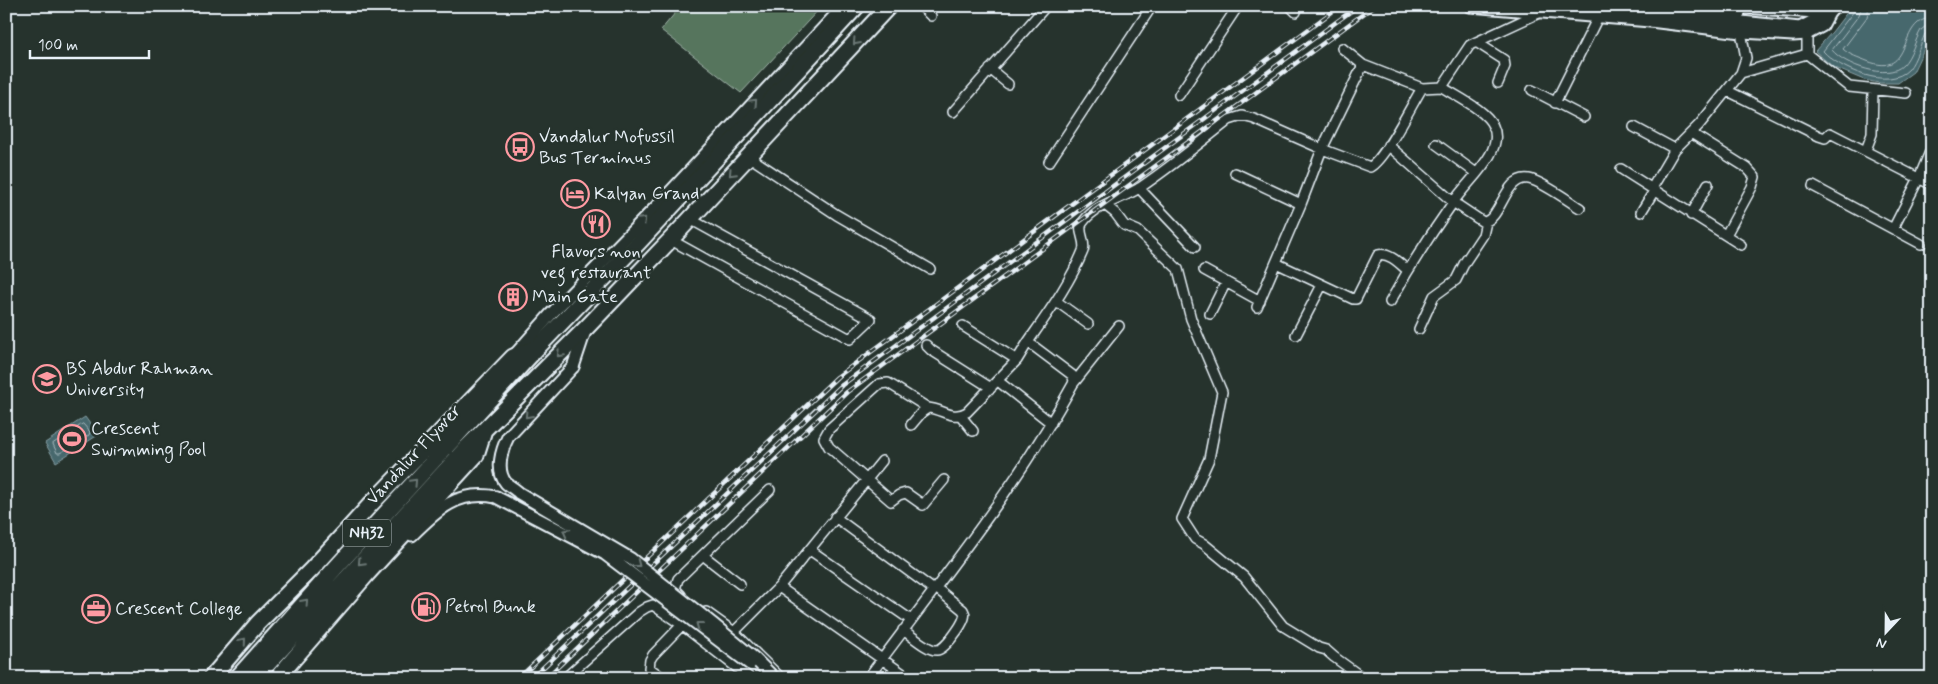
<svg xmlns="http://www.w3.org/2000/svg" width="1938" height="684" font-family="Mynerve,sans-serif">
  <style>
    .green { fill: #57755d; stroke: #a0b3aa }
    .water { fill: #47686d; stroke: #879fa5 }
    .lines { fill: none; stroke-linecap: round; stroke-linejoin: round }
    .shore { stroke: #a8bac0; stroke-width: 1 }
    .street-casing { stroke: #e8f1f8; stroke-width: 12 }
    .secondary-casing { stroke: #e8f1f8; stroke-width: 15 }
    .highway-casing { stroke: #e8f1f8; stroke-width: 19 }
    .street { stroke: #26332d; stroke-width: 9 }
    .secondary { stroke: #26332d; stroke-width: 11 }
    .highway { stroke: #26332d; stroke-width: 15 }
    .rail-casing { stroke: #e8f1f8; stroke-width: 4.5 }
    .rail { stroke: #26332d; stroke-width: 2.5; stroke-dasharray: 8; stroke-linecap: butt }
    .secondary-bridge-casing { stroke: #e8f1f8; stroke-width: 15; stroke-linecap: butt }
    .secondary-bridge { stroke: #26332d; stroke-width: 11 }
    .oneway { stroke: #6a7674 }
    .labels { text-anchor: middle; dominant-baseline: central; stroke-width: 5; stroke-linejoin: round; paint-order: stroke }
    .shield { fill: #26332d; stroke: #aeb8bb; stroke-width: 1 }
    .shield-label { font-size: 16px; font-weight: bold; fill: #e8f1f8 }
    .poi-label { font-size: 18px; fill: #e8f1f8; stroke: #26332d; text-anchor: start }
    .street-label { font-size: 18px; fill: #e8f1f8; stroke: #26332d }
  </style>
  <rect width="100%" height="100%" fill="#26332d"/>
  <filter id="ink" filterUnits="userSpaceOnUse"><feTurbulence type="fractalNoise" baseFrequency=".02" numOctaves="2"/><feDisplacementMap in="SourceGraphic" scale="10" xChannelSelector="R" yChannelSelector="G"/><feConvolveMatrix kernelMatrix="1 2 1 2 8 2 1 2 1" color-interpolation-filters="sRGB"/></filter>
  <g filter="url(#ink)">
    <!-- green -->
    <path class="green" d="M681,6H822L741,93L661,30Z"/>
    <!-- water -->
    <path class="water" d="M1852,6H1932V32L1913,72L1898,83H1879L1864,80L1833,67L1815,51L1832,32Z
      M85,417L98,435L56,462L45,443Z"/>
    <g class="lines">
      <!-- shore -->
      <path class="shore" d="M1855,6L1854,11L1823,51C1839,69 1889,91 1909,69C1916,60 1920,45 1925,34L1932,31
        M1862,6L1859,15L1832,50C1844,65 1888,81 1903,65C1912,56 1915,40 1921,30L1926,26L1932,25
        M1869,6L1867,17L1843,49C1849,55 1860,58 1867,61C1915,80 1896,19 1932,18
        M83,424L90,432L89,435L60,453H57L53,444Z"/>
      <defs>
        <path id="street" d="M921,6L931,16
          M1290,6L1296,12
          M1807,34V54L1849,87L1906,93
          M1476,42L1504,60L1505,66L1498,83
          M1342,48L1363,65L1422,88L1442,87L1470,45L1541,12L1546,6
          M990,69L1008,84
          M1741,73L1807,54
          M1532,90L1584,117
          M1728,91L1819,136L1825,138L1830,133L1932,185
          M1179,95L1238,6
          M1555,103L1598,17
          M953,112L1046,6
          M1634,127L1675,149
          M1691,133L1747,168L1755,177L1752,187L1726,235
          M1436,144L1476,173
          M1388,145L1453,202L1483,222C1502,220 1504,175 1529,179C1541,181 1569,201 1580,208
          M1866,150L1872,134L1873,90
          M748,156L837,215L930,269
          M1049,162L1152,6
          M1621,169L1741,245
          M1235,173L1301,204
          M1813,186L1921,244
          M1139,188L1195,247
          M1652,188L1675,149L1699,125L1741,73L1746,58L1741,32
          M1105,205L1115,213L1124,225L1138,231L1178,269L1191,319L1222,392L1209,459L1182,519L1195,539L1204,544L1244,577L1283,626L1319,648L1326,650L1334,657L1363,678
          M1641,212L1654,191
          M1691,215L1708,184
          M1893,229L1919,178L1932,147
          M671,240L850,339L871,319L690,219
          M1276,263L1353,299H1356L1378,255C1389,252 1400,264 1408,271
          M1204,270L1260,301
          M1056,301L1088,324
          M1390,302C1409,268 1430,235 1452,204C1463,187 1480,173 1490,155C1495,146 1498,136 1493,126C1486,110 1457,97 1442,87
          M1257,307L1301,204L1322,149L1363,65
          M1210,314L1226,282
          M963,326L1017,360
          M1419,329L1434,296L1456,280L1465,262L1483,235L1486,222
          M1296,335L1322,285
          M926,345L931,350L991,388
          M998,381L1051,423
          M1073,384L1119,326
          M928,408L893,386L888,383L879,384L829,429L824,438L829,447L891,501L899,495L906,493L923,505L944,480
          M961,416L973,431
          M911,425L922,412L928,408C943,409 952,421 967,412L1017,360L1028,342
          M835,517L934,590
          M810,550L911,620
          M704,556L740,584
          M779,587L909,678
          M681,595L675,589L678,579L770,490
          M706,612L734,632L781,678
          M903,630C911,635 928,651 937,650C945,650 962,625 964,618C965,614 965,614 963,610L936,588
          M734,632L779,587L882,461
          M565,678L639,612L647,607L653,605L682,625L750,678
          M663,678L649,668L650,660L653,655L682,625
          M868,678C939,582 1016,488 1073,384L1074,380L1072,375L1028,342C1048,313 1070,283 1083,251C1087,241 1076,230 1083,222C1096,204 1123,199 1141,187C1172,166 1200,143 1229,120L1242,116L1254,119L1322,149L1370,167C1385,159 1412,104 1422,88"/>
        <path id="secondary" d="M1470,6L1650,21L1741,32L1793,35L1807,34L1822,26L1829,13L1730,6
          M1585,6L1800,28L1829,13L1835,6
          M1666,6L1739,13
          M514,356L551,314L659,204L844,6
          M573,367L585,331
          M412,535C438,509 458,490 496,497"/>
        <path id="highway" d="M211,678L258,623L312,569L372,503L513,357L535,348
          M237,678L338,565L538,347L639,242L857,6
          M255,678L465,449L587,327L677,233L889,6
          M277,678L367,574L476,455L483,433"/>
      </defs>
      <!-- street casing -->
      <use href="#street" class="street-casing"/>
      <!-- secondary casing -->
      <use href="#secondary" class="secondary-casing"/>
      <!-- highway casing -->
      <use href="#highway" class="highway-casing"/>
      <!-- street -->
      <use href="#street" class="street"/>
      <!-- secondary -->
      <use href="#secondary" class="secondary"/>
      <!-- highway -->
      <use href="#highway" class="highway"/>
      <defs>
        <path id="rail" d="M519,678L837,377L1340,6
          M532,678L842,385L1358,6
          M546,678L847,392L1374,6"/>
      </defs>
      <!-- rail casing -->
      <use href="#rail" class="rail-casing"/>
      <!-- rail -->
      <use href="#rail" class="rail"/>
      <defs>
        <path id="secondary-bridge" d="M573,367L508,437C502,449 495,470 506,483C509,486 515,489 519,493L631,559L714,625L755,659L774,678
          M496,497L605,554L750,664"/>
      </defs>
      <!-- secondary-bridge casing -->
      <use href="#secondary-bridge" class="secondary-bridge-casing"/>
      <!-- secondary-bridge -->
      <use href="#secondary-bridge" class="secondary-bridge"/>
    </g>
    <!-- one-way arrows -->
    <defs><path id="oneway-chevron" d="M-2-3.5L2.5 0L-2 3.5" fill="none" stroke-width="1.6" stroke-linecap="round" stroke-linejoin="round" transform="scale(1.25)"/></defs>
    <g class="oneway">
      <use href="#oneway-chevron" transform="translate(856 42) rotate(132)"/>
      <use href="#oneway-chevron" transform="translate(754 102) rotate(-47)"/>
      <use href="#oneway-chevron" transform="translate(732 173) rotate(133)"/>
      <use href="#oneway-chevron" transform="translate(643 220) rotate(-46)"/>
      <use href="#oneway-chevron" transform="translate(560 354) rotate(135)"/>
      <use href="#oneway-chevron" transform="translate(528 415) rotate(132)"/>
      <use href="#oneway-chevron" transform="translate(414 482) rotate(-47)"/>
      <use href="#oneway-chevron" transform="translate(566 532) rotate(-152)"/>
      <use href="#oneway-chevron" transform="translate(361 562) rotate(133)"/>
      <use href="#oneway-chevron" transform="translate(637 564) rotate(38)"/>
      <use href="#oneway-chevron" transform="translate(305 602) rotate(-48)"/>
      <use href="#oneway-chevron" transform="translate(699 625) rotate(-143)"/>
      <use href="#oneway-chevron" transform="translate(243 641) rotate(-50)"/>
    </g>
  </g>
  <!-- icons -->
  <defs>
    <symbol id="bus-ring" viewBox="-11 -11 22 22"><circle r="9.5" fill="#26332d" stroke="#ff9aa2" stroke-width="1.5"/><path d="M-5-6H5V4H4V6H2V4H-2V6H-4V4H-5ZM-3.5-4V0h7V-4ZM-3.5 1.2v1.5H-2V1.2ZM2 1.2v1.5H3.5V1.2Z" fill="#ff9aa2"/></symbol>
    <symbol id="hotel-ring" viewBox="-11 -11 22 22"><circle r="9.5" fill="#26332d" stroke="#ff9aa2" stroke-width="1.5"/><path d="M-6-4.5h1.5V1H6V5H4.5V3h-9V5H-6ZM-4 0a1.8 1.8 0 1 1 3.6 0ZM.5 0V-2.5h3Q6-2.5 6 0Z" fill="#ff9aa2"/></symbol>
    <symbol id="restaurant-ring" viewBox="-11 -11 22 22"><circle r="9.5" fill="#26332d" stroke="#ff9aa2" stroke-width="1.5"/><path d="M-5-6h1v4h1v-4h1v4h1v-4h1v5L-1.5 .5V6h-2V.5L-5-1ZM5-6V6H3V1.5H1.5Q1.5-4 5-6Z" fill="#ff9aa2"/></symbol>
    <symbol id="building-ring" viewBox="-11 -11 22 22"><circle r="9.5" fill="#26332d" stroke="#ff9aa2" stroke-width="1.5"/><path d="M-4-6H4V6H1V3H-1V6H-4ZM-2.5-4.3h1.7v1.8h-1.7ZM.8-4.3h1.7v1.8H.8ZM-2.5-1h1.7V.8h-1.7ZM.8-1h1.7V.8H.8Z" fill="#ff9aa2"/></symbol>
    <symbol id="university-ring" viewBox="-11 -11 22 22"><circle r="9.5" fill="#26332d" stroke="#ff9aa2" stroke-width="1.5"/><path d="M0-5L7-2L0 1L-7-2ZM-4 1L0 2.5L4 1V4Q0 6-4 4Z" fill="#ff9aa2"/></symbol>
    <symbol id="stadium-ring" viewBox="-11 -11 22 22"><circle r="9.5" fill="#26332d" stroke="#ff9aa2" stroke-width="1.5"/><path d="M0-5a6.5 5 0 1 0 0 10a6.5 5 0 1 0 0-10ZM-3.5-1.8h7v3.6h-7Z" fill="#ff9aa2"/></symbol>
    <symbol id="fuel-ring" viewBox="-11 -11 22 22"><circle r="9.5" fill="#26332d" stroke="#ff9aa2" stroke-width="1.5"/><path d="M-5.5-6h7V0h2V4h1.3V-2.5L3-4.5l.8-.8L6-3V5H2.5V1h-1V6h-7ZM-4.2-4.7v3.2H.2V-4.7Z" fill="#ff9aa2"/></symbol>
    <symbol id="office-ring" viewBox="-11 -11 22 22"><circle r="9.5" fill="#26332d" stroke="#ff9aa2" stroke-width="1.5"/><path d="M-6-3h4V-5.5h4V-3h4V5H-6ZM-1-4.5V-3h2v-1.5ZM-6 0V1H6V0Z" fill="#ff9aa2"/></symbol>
  </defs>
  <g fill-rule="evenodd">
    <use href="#bus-ring" x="504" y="131" width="32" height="32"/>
    <use href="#hotel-ring" x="559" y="178" width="32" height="32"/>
    <use href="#restaurant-ring" x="580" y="208" width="32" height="32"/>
    <use href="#building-ring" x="497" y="281" width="32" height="32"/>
    <use href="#university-ring" x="31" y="363" width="32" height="32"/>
    <use href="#stadium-ring" x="56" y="423" width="32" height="32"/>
    <use href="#fuel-ring" x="410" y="591" width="32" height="32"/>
    <use href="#office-ring" x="80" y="593" width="32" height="32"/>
  </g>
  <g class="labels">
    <!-- shield labels -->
    <rect class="shield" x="343" y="519.5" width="48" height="27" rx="4"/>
    <g class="shield-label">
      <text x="367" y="533">NH32</text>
    </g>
    <!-- poi labels -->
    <g class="poi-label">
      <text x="539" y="137">Vandalur Mofussil<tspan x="539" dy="21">Bus Terminus</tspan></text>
      <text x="594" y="194">Kalyan Grand</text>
      <text x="596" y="252" text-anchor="middle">Flavors non<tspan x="596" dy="21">veg restaurant</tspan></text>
      <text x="532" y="297">Main Gate</text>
      <text x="66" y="369">BS Abdur Rahman<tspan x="66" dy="21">University</tspan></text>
      <text x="91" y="429">Crescent<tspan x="91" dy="21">Swimming Pool</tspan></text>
      <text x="445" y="607">Petrol Bunk</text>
      <text x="115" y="609">Crescent College</text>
    </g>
    <!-- street labels -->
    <g class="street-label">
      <text transform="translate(414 455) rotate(-47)">Vandalur Flyover</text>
    </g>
  </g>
  <!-- margin -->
  <rect width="1938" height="684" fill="none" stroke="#26332d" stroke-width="25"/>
  <rect x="12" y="12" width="1913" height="659" fill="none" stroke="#e8f1f8" stroke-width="2" filter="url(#ink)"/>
  <!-- north arrow -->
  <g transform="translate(1886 632) rotate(202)" stroke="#26332d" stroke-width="4" paint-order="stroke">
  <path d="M0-4L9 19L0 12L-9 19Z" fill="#e8f1f8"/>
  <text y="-8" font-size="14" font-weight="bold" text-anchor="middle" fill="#e8f1f8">N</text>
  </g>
  <!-- scale -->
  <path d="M30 50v8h119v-8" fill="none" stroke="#e8f1f8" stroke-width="2.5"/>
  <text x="38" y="50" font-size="15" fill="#e8f1f8" stroke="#26332d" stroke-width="4" paint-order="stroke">100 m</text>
</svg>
